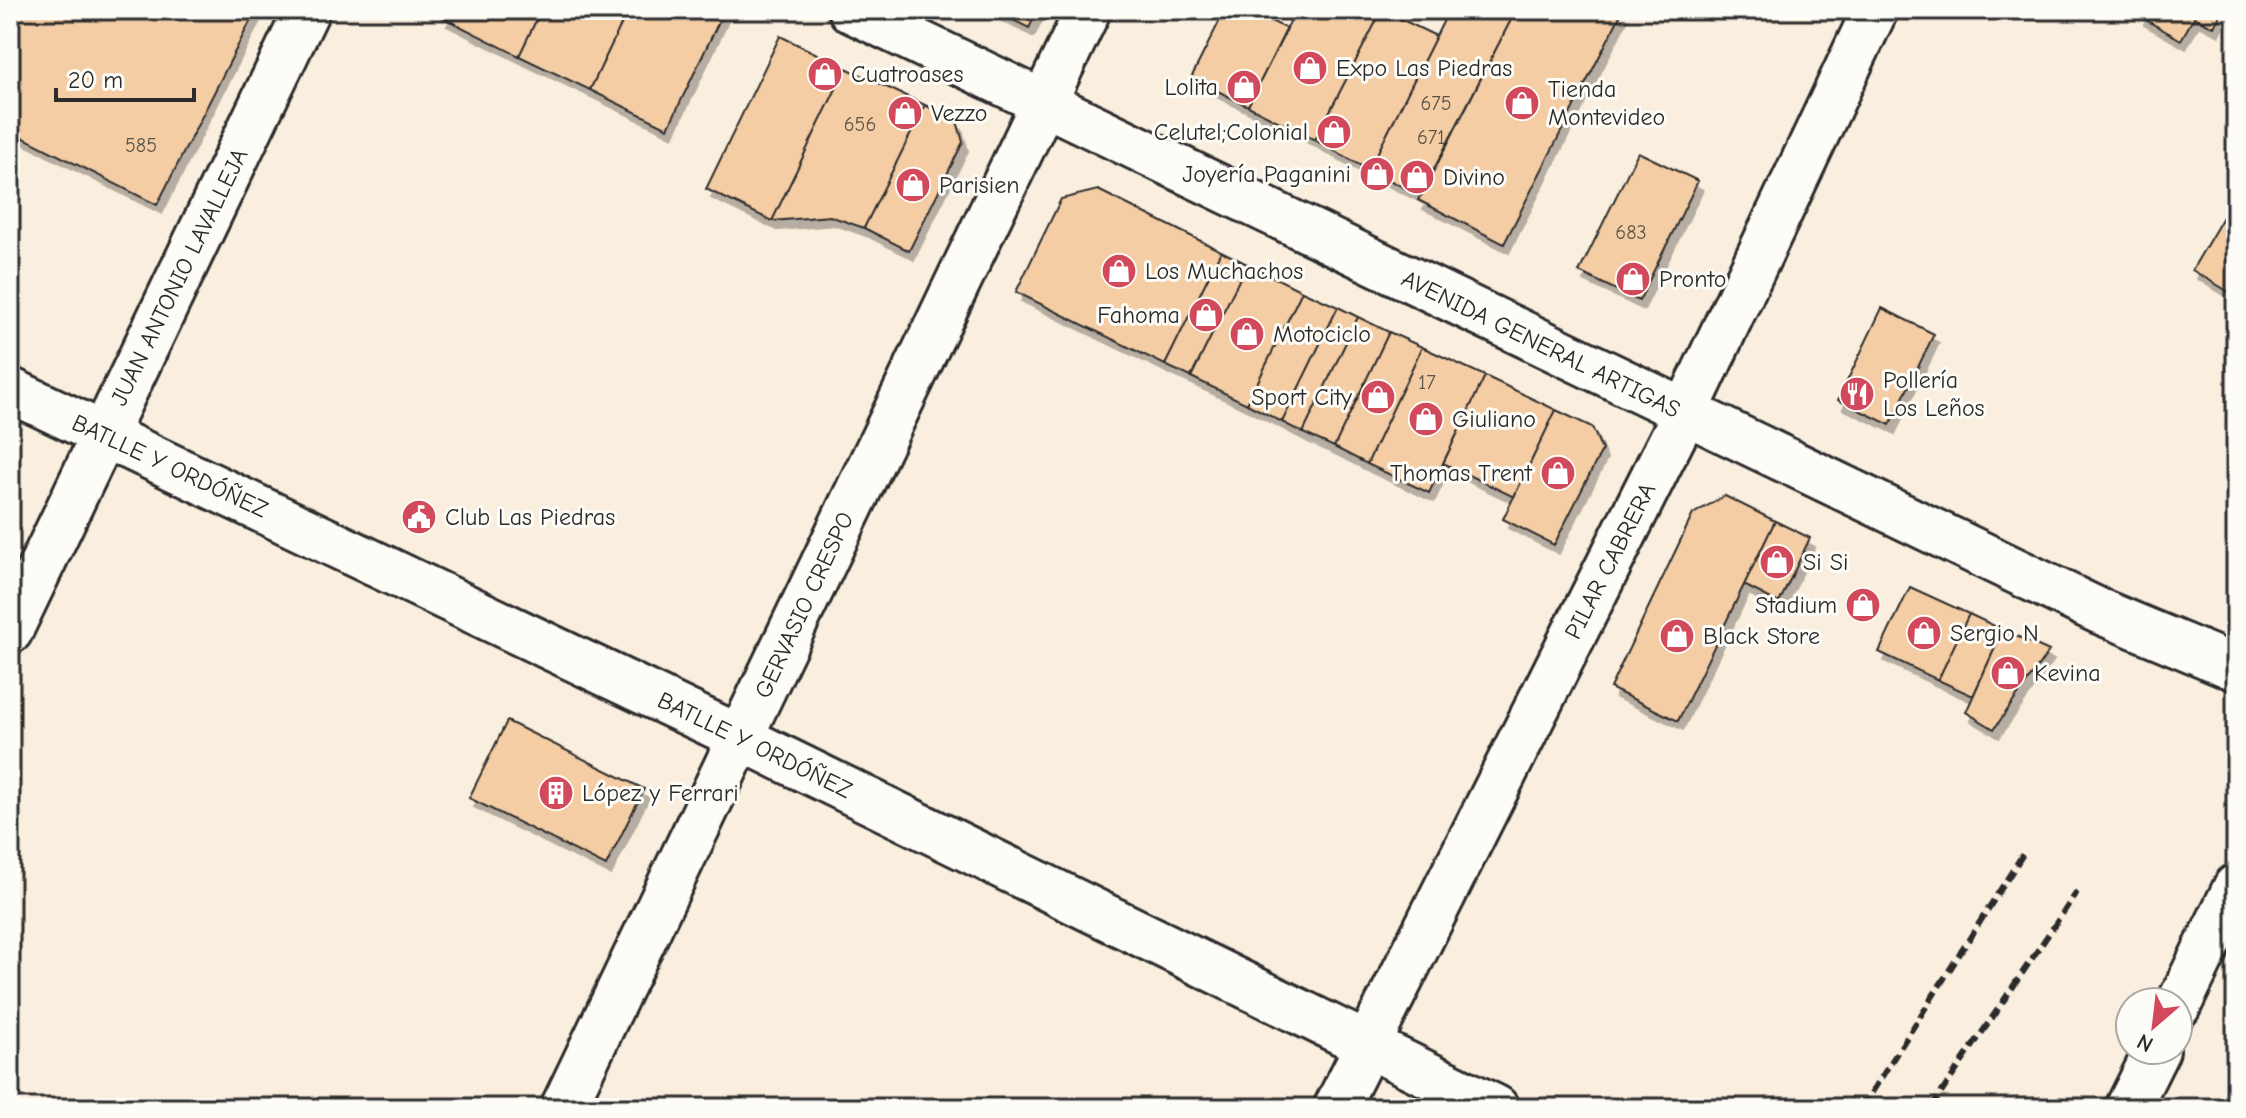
<svg xmlns="http://www.w3.org/2000/svg" width="2246" height="1118" font-family="'Comic Neue',sans-serif">
  <style>
    .building { fill: #f4cda4; stroke: #2b2b2b; stroke-width: 2; filter: url(#shadow) }
    .lines { fill: none; stroke-linecap: round; stroke-linejoin: round }
    .minor-casing { stroke: #2b2b2b; stroke-width: 50 }
    .minor { stroke: #fdfcf7; stroke-width: 44 }
    .rail { stroke: #2b2b2b; stroke-width: 6; stroke-dasharray: 12 6; stroke-linecap: butt }
    .labels { text-anchor: middle; dominant-baseline: central; stroke-width: 6; stroke-linejoin: round; paint-order: stroke }
    .number-label { font-size: 20px; fill: #5d5449 }
    .poi-label { font-size: 24px; fill: #2b2b2b; stroke: #fdfcf7; text-anchor: start }
    .street-label { font-size: 24px; fill: #2b2b2b; stroke: #fdfcf7 }
  </style>
  <defs>
    <filter id="shadow"><feDropShadow dx="5" dy="9" stdDeviation="0" flood-color="#0004"/></filter>
  </defs>
  <rect width="100%" height="100%" fill="#faeede"/>
  <filter id="ink" filterUnits="userSpaceOnUse"><feTurbulence type="fractalNoise" baseFrequency=".0125" numOctaves="2"/><feDisplacementMap in="SourceGraphic" scale="16" xChannelSelector="R" yChannelSelector="G"/><feConvolveMatrix kernelMatrix="1 2 1 2 8 2 1 2 1" color-interpolation-filters="sRGB"/></filter>
  <g filter="url(#ink)">
    <!-- building -->
    <path class="building" d="M10,10H256L157,205L10,131Z
      M446,10H541L519,56L442,17Z
      M541,10H628L590,90L519,56Z
      M628,10H716L723,13L668,128L590,90Z
      M993,10H1038L1029,28Z
      M1225,10H1249L1287,29L1248,106L1191,78Z
      M1296,10H1382L1315,140L1248,106Z
      M1382,10L1436,36L1369,170L1315,140Z
      M1449,10H1516L1421,196L1369,170Z
      M1516,10H1623L1504,244L1418,200Z
      M2142,10H2223L2214,27L2194,17L2181,40L2139,16Z
      M780,36L846,68L772,221L706,189Z
      M846,68L925,105L864,228L830,216L772,221Z
      M925,105L957,121L963,142L909,251L864,228Z
      M1638,152L1698,181L1639,301L1579,272Z
      M1098,190L1221,251L1165,365L1016,292L1061,199Z
      M2236,195V296L2192,270Z
      M1221,251L1247,264L1191,377L1165,365Z
      M1247,264L1302,291L1247,404L1191,377Z
      M1302,291L1338,307L1282,422L1247,404Z
      M1338,307L1358,317L1303,433L1282,422Z
      M1882,308L1934,334L1890,425L1838,400Z
      M1358,317L1389,332L1334,447L1303,433Z
      M1389,332L1422,347L1367,464L1334,447Z
      M1422,347L1485,376L1429,493L1367,464Z
      M1485,376L1556,410L1514,497L1443,463Z
      M1556,410L1592,427L1602,450L1554,545L1503,519Z
      M1725,496L1775,521L1678,721L1610,688L1693,514Z
      M1775,521L1810,538L1779,603L1744,585Z
      M1910,587L1969,614L1938,680L1879,652Z
      M1969,614L2003,630L1973,696L1938,680Z
      M2003,630L2049,651L1994,729L1966,712Z
      M507,721L644,789L606,866L469,798Z"/>
    <g class="lines">
      <defs>
        <path id="minor" d="M851,10L2099,611L2236,668
          M10,390L741,738L1496,1108
          M10,631L307,10
          M2178,1006L2236,887
          M563,1108L1088,10
          M1336,1108L1685,413L1875,10
          M2128,1108L2157,1050"/>
      </defs>
      <!-- minor casing -->
      <use href="#minor" class="minor-casing"/>
      <!-- minor -->
      <use href="#minor" class="minor"/>
      <!-- rail -->
      <path class="rail" d="M1862,1108L2023,854
        M1931,1108L2077,892"/>
    </g>
  </g>
  <!-- icons -->
  <defs>
    <symbol id="shop-disc" viewBox="-11 -11 22 22"><circle r="9.5" fill="#d1495b" stroke="#fdfcf7"/><path d="M-5-2.5h2.3a2.7 3.5 0 0 1 5.4 0H5L5.5 6h-11ZM-1.5-2.5h3a1.5 2.3 0 0 0-3 0Z" fill="#fff"/></symbol>
    <symbol id="restaurant-disc" viewBox="-11 -11 22 22"><circle r="9.5" fill="#d1495b" stroke="#fdfcf7"/><path d="M-5-6h1v4h1v-4h1v4h1v-4h1v5L-1.5 .5V6h-2V.5L-5-1ZM5-6V6H3V1.5H1.5Q1.5-4 5-6Z" fill="#fff"/></symbol>
    <symbol id="civic-disc" viewBox="-11 -11 22 22"><circle r="9.5" fill="#d1495b" stroke="#fdfcf7"/><path d="M-.6-6.5H3V-4.5H.6V-3L4-1V1h2V6H-6V1h2V-1L-.6-3ZM-1.2 2.5V6h2.4V2.5Z" fill="#fff"/></symbol>
    <symbol id="building-disc" viewBox="-11 -11 22 22"><circle r="9.5" fill="#d1495b" stroke="#fdfcf7"/><path d="M-4-6H4V6H1V3H-1V6H-4ZM-2.5-4.3h1.7v1.8h-1.7ZM.8-4.3h1.7v1.8H.8ZM-2.5-1h1.7V.8h-1.7ZM.8-1h1.7V.8H.8Z" fill="#fff"/></symbol>
  </defs>
  <g fill-rule="evenodd">
    <use href="#shop-disc" x="1290" y="48" width="40" height="40"/>
    <use href="#shop-disc" x="805" y="54" width="40" height="40"/>
    <use href="#shop-disc" x="1224" y="67" width="40" height="40"/>
    <use href="#shop-disc" x="1502" y="83" width="40" height="40"/>
    <use href="#shop-disc" x="885" y="93" width="40" height="40"/>
    <use href="#shop-disc" x="1314" y="112" width="40" height="40"/>
    <use href="#shop-disc" x="1357" y="154" width="40" height="40"/>
    <use href="#shop-disc" x="1397" y="157" width="40" height="40"/>
    <use href="#shop-disc" x="893" y="165" width="40" height="40"/>
    <use href="#shop-disc" x="1099" y="251" width="40" height="40"/>
    <use href="#shop-disc" x="1613" y="259" width="40" height="40"/>
    <use href="#shop-disc" x="1186" y="295" width="40" height="40"/>
    <use href="#shop-disc" x="1227" y="314" width="40" height="40"/>
    <use href="#restaurant-disc" x="1837" y="374" width="40" height="40"/>
    <use href="#shop-disc" x="1358" y="377" width="40" height="40"/>
    <use href="#shop-disc" x="1406" y="399" width="40" height="40"/>
    <use href="#shop-disc" x="1538" y="453" width="40" height="40"/>
    <use href="#civic-disc" x="399" y="497" width="40" height="40"/>
    <use href="#shop-disc" x="1757" y="542" width="40" height="40"/>
    <use href="#shop-disc" x="1843" y="585" width="40" height="40"/>
    <use href="#shop-disc" x="1904" y="613" width="40" height="40"/>
    <use href="#shop-disc" x="1657" y="616" width="40" height="40"/>
    <use href="#shop-disc" x="1988" y="653" width="40" height="40"/>
    <use href="#building-disc" x="536" y="773" width="40" height="40"/>
  </g>
  <g class="labels">
    <!-- number labels -->
    <g class="number-label">
      <text x="1436" y="103">675</text>
      <text x="860" y="124">656</text>
      <text x="1431" y="137">671</text>
      <text x="141" y="145">585</text>
      <text x="1631" y="232">683</text>
      <text x="1427" y="382">17</text>
    </g>
    <!-- poi labels -->
    <g class="poi-label">
      <text x="1336" y="68">Expo Las Piedras</text>
      <text x="851" y="74">Cuatroases</text>
      <text x="1218" y="87" text-anchor="end">Lolita</text>
      <text x="1548" y="89">Tienda<tspan x="1548" dy="28">Montevideo</tspan></text>
      <text x="931" y="113">Vezzo</text>
      <text x="1308" y="132" text-anchor="end">Celutel;Colonial</text>
      <text x="1351" y="174" text-anchor="end">Joyería Paganini</text>
      <text x="1443" y="177">Divino</text>
      <text x="939" y="185">Parisien</text>
      <text x="1145" y="271">Los Muchachos</text>
      <text x="1659" y="279">Pronto</text>
      <text x="1180" y="315" text-anchor="end">Fahoma</text>
      <text x="1273" y="334">Motociclo</text>
      <text x="1883" y="380">Pollería<tspan x="1883" dy="28">Los Leños</tspan></text>
      <text x="1352" y="397" text-anchor="end">Sport City</text>
      <text x="1452" y="419">Giuliano</text>
      <text x="1532" y="473" text-anchor="end">Thomas Trent</text>
      <text x="445" y="517">Club Las Piedras</text>
      <text x="1803" y="562">Si Si</text>
      <text x="1837" y="605" text-anchor="end">Stadium</text>
      <text x="1950" y="633">Sergio N</text>
      <text x="1703" y="636">Black Store</text>
      <text x="2034" y="673">Kevina</text>
      <text x="582" y="793">López y Ferrari</text>
    </g>
    <!-- street labels -->
    <g class="street-label">
      <text transform="translate(179 277) rotate(-64)">JUAN ANTONIO LAVALLEJA</text>
      <text transform="translate(1541 344) rotate(26)">AVENIDA GENERAL ARTIGAS</text>
      <text transform="translate(170 466) rotate(25)">BATLLE Y ORDÓÑEZ</text>
      <text transform="translate(1610 561) rotate(-63)">PILAR CABRERA</text>
      <text transform="translate(804 605) rotate(-65)">GERVASIO CRESPO</text>
      <text transform="translate(755 745) rotate(26)">BATLLE Y ORDÓÑEZ</text>
    </g>
  </g>
  <!-- margin -->
  <rect width="2246" height="1118" fill="none" stroke="#fdfcf7" stroke-width="40"/>
  <rect x="20" y="20" width="2206" height="1078" fill="none" stroke="#2b2b2b" stroke-width="3" filter="url(#ink)"/>
  <!-- north arrow -->
  <g transform="translate(2154 1026) rotate(208)"><circle r="38" fill="#fdfcf7" stroke="#a9a8a5" stroke-width="2"/>
  <path d="M0-6L14 30L0 20L-14 30Z" fill="#d1495b"/>
  <text y="-12" font-size="22" font-weight="bold" text-anchor="middle" fill="#2b2b2b">N</text>
  </g>
  <!-- scale -->
  <path d="M56 88v12h138v-12" fill="none" stroke="#2b2b2b" stroke-width="4"/>
  <text x="68" y="88" font-size="24" fill="#2b2b2b" stroke="#fdfcf7" stroke-width="6" paint-order="stroke">20 m</text>
</svg>
